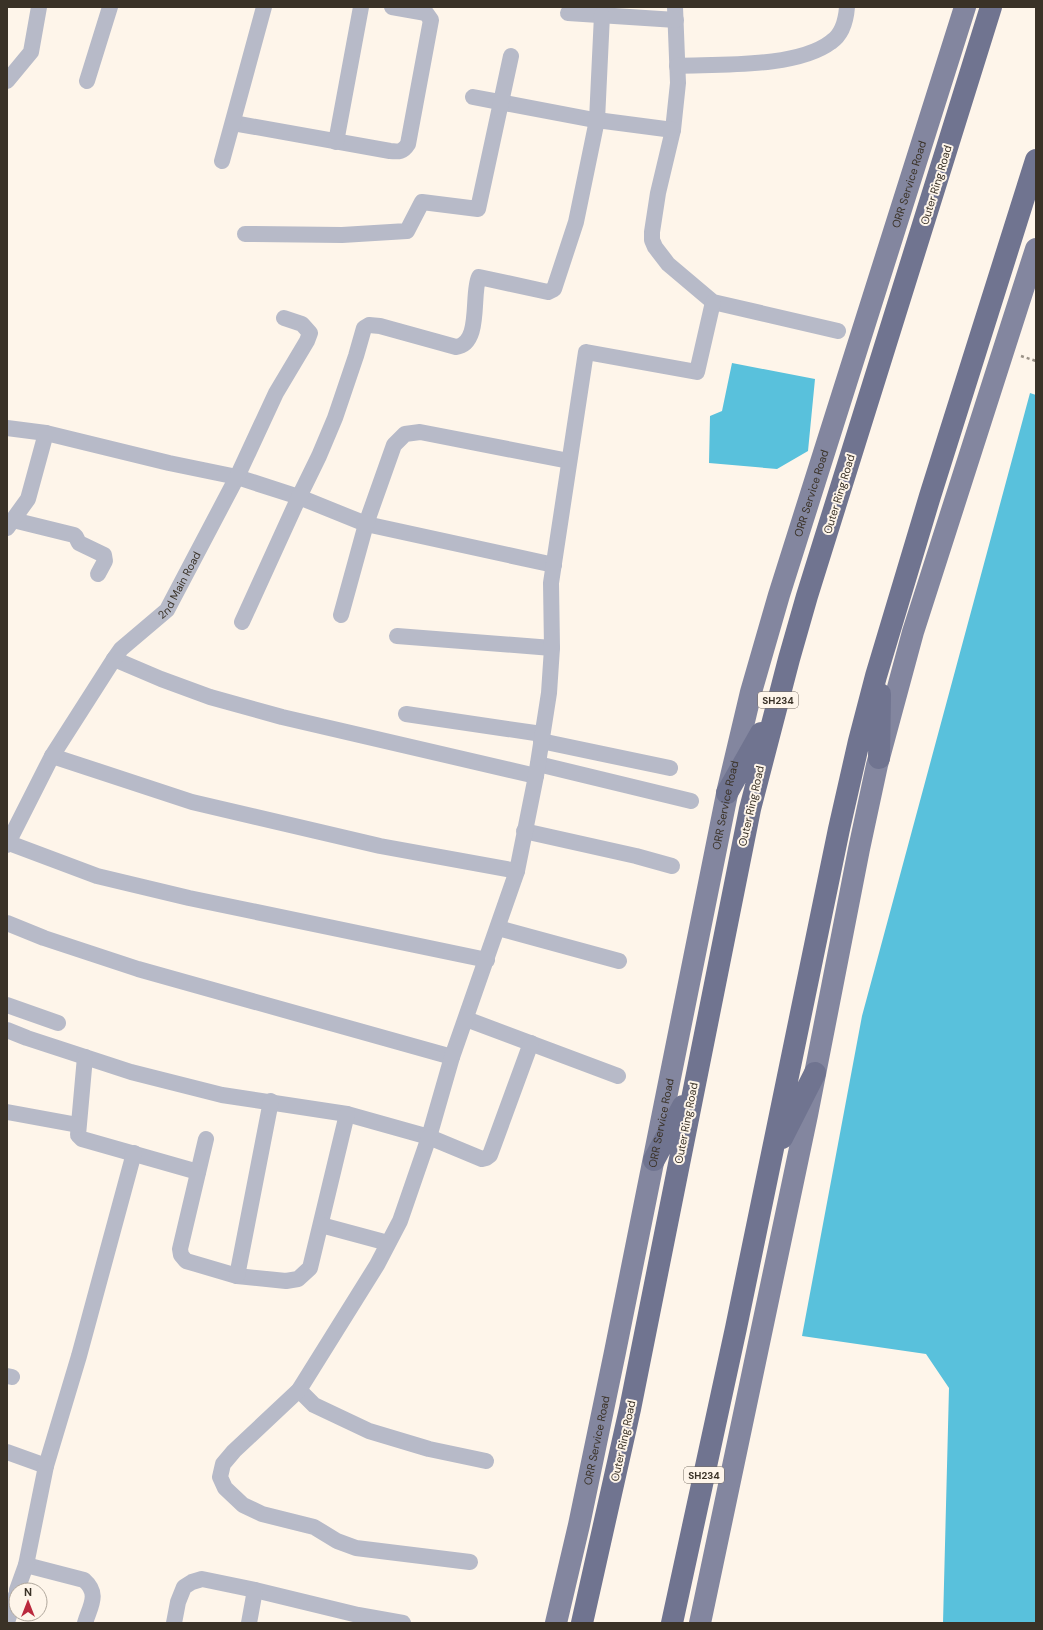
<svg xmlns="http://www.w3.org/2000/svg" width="1043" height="1630" font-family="'DM Sans',sans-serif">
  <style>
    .water { fill: #59c1dc }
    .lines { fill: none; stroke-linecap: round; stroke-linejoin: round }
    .path { stroke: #9b9287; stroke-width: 2.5; stroke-dasharray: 3 3; stroke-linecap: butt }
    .street { stroke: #b7bac8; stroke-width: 16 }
    .primary { stroke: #83869f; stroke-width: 22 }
    .highway { stroke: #707490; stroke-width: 22 }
    .labels { text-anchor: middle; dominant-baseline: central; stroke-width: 4; stroke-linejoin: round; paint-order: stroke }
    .shield { fill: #fef5ea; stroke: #756c62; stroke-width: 1 }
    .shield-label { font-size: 10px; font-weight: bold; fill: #3a3227 }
    .street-label { font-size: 11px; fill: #3a3227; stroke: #fef5ea }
  </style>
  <rect width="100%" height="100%" fill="#fef5ea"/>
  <!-- water -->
  <path class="water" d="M732,363L815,379L808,451L777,469L709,463L710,416L722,411Z
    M1030,393L1036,395V1623H943L949,1388L926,1354L802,1336L862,1016Z"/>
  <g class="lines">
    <!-- path -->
    <path class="path" d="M1021,356L1036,361"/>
    <!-- street -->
    <g class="street">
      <path d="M675,7L678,83L673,130L658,193L652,232V240L655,247L668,264L713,302L838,331"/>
      <path d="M568,13L676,20"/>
      <path d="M677,66C719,64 797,68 831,42C843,34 846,20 847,7"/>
      <path d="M7,81L31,52L39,7"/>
      <path d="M87,81L110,7"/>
      <path d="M473,97L589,119L673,130"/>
      <path d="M233,123L390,151C399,152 403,152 408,144L431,20L426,13L392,7"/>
      <path d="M336,142L361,7"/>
      <path d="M222,161L264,7"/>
      <path d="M245,234L342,235L407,231L422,202L478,209L511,56"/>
      <path d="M7,428L46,433L169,463L237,477L299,497L366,524L554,565"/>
      <path d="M13,520L74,535L76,537L79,543L104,555L105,561L98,574"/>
      <path d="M7,528L28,499L46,433"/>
      <path d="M341,615L366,524L394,445L405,434L420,432L569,461"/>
      <path d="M242,622L299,497L319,456L335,418L356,356L364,328L369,325L380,326L456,347C482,344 471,293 479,277L548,292L554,289L576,222L597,120L602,15"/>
      <path d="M397,636L552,648"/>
      <path d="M114,659L161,679L210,697L282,717L536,776"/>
      <path d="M406,714L542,734"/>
      <path d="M541,741L670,768"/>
      <path d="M52,756L192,802L380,846L517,871"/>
      <path d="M538,764L691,801"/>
      <path d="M524,831L636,856L672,866"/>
      <path d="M9,843L97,876L189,898L487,960"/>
      <path id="s1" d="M7,845L52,756L114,659L121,649L167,610L237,477L276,393L307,341L310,333L302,324L284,318"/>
      <path d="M7,923L44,938L138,969L452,1057"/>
      <path d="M498,928L619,961"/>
      <path d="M7,1005L58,1023"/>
      <path d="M466,1019L618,1076"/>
      <path d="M7,1030L27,1038L131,1072L222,1095L347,1114L429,1137L452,1057L517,871L536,776L549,693L552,648L551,583L586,352L697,372L713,302"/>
      <path d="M85,1057L78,1135L82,1139L198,1172"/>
      <path d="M7,1112L78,1125"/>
      <path d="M206,1139L180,1249L181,1255L186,1261L237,1276L286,1281L298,1279L310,1268L347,1114"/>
      <path d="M321,1225L388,1243"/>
      <path d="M237,1276L271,1101"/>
      <path d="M7,1376L12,1377"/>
      <path d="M299,1390L314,1405L369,1431L429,1449L486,1461"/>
      <path d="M7,1452L46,1466"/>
      <path d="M470,1562L356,1548L337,1541L314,1527L262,1514L243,1505L225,1488L220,1477L223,1464L234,1451L299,1390L377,1265L400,1221L429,1137L482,1159L486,1158L490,1155L531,1043"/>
      <path d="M26,1565L84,1580C100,1594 90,1606 85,1623"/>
      <path d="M17,1590L26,1565L46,1466L79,1356L134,1153"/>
      <path d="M7,1622L16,1595"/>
      <path d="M174,1623L178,1602L184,1587L192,1582L202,1579L255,1590L358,1615L403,1623"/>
      <path d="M249,1623L255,1590"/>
    </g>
    <!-- primary -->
    <g class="primary">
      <path id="s2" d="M556,1623L579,1525L615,1352L728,789L751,692L779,595L965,7"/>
      <path d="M700,1623L807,1115L859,849L877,765L913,632L1036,249"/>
    </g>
    <!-- highway -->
    <path class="highway" d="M879,758L880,694
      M727,793L761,733
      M782,1138L815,1073
      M654,1160L683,1106
      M582,1623L630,1409L750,809L789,659L807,596L991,7
      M672,1623L736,1328L839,829L859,741L876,676L930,496L1036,160"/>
  </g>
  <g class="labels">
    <!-- shield labels -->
    <g class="shield">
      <rect x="758" y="692" width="40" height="16" rx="3"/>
      <rect x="684" y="1467" width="40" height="16" rx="3"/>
    </g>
    <g class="shield-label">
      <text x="778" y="700">SH234</text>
      <text x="704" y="1475">SH234</text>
    </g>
    <!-- street labels -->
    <g class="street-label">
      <text stroke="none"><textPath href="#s2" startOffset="1483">ORR Service Road</textPath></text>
      <text transform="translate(936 185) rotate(-73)">Outer Ring Road</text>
      <text stroke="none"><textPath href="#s2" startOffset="1159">ORR Service Road</textPath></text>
      <text transform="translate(839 494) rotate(-73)">Outer Ring Road</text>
      <text stroke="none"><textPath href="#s1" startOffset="315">2nd Main Road</textPath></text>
      <text stroke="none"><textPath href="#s2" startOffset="835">ORR Service Road</textPath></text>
      <text transform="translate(751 806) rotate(-77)">Outer Ring Road</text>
      <text stroke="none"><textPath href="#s2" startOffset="511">ORR Service Road</textPath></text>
      <text transform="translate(686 1123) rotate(-79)">Outer Ring Road</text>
      <text stroke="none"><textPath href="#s2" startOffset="187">ORR Service Road</textPath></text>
      <text transform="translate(623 1441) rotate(-78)">Outer Ring Road</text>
    </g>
  </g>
  <!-- border -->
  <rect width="1043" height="1630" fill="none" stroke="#3a3227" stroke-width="16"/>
  <!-- north arrow -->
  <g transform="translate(28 1602)"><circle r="19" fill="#fef5ea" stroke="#b0a79c"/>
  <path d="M0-3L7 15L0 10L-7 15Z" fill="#ba293d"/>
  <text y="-6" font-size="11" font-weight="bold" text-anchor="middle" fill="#3a3227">N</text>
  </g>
</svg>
